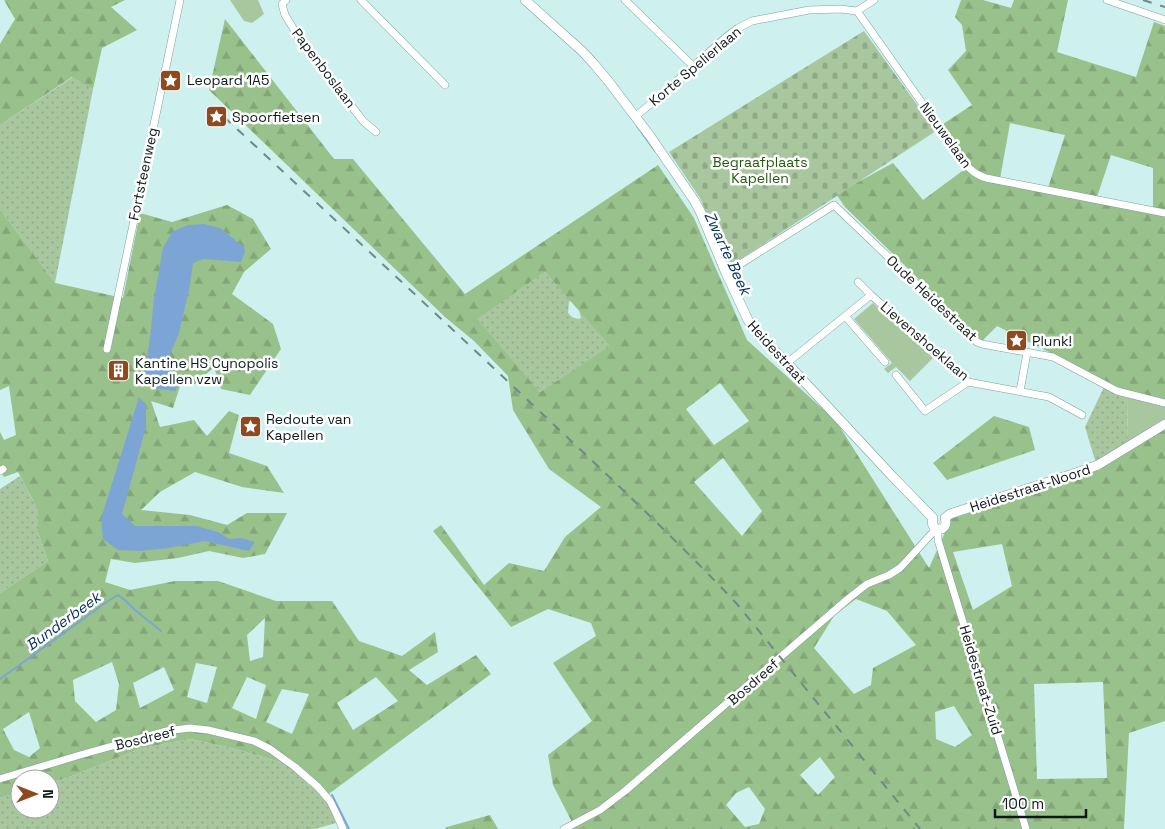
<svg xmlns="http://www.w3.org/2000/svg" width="1165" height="829" font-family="'Space Grotesk',sans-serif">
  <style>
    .grass { fill: url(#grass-dots) }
    .forest { fill: url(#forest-firs); fill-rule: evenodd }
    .cemetery { fill: url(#cemetery-stones) }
    .park { fill: #a9c79f }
    .water { fill: #7ca5d6 }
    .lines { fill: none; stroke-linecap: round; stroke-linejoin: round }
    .stream { stroke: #7ca5d6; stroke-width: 2 }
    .minor-casing { stroke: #7f9e9e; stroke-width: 8 }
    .tertiary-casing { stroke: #7f9e9e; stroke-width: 10 }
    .minor { stroke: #fff; stroke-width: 7 }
    .tertiary { stroke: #fff; stroke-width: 9 }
    .rail { stroke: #718888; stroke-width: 2; stroke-dasharray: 9 9; stroke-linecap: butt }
    .labels { text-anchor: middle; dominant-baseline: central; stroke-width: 5; stroke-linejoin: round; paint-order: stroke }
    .street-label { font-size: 14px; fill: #0d1919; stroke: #fff }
    .poi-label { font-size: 14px; fill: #0d1919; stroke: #fff; text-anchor: start }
    .park-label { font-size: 14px; fill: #27580e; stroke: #fff }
    .water-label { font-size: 15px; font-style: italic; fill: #083361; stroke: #fff }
  </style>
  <defs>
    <pattern id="grass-dots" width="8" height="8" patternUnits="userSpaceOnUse" patternTransform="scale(1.25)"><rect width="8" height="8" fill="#a9c79f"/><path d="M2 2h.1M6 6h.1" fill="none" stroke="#90aa88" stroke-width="1.8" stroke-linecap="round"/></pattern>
    <pattern id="forest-firs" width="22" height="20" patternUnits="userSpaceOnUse" patternTransform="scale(1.25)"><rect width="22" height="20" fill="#99c18b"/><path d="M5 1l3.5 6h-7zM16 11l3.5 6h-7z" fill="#83a577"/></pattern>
    <pattern id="cemetery-stones" width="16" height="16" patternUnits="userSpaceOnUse" patternTransform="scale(1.25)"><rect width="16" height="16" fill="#a9c79f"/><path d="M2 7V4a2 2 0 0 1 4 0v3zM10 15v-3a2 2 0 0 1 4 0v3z" fill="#90aa88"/></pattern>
  </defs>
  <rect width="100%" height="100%" fill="#cef0ef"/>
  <!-- grass -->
  <path class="grass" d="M73,77L93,89L55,283L0,209V125Z
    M545,272L572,302L569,301L568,313L572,317L578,319L581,318L579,310L611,346L540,392L476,319Z
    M1104,387L1127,398L1128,443L1096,463L1085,427Z
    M20,476L38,509V532L48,561L0,593V489Z
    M190,739L232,748L284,763L328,795L336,823L315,829H0V798L20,792V809H50V783L69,777L142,748Z"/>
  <!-- forest -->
  <path class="forest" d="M4,0H125L111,7L137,30L102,48L93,89L72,77L0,125V44L15,19Z
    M961,0H983L1011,8L1014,0H1068L1057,52L1136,77L1154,22L1165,26V721L1129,733L1124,829H569L574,826L553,785L548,755L592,721L553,663L596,636L591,623L548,609L511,627L433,531L441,525L484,585L509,563L544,571L565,537L601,507L549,469L513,410L508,376L474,341L445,317L209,90L225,19L334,159H353L465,294L658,165L694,218L747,340L836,421L929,568L951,519L1098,469L1128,443V392L997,326L982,341L845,207L836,194L893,163L923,200L965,169L940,126L972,105L948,70L966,51L962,25L955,17ZM1010,123L1065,135L1047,191L1000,179ZM1111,155L1153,168V208L1097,197ZM545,272L610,346L540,392L477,319ZM720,383L749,421L714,445L686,409ZM723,458L762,511L742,536L694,482ZM1002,544L1012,586L973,610L953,552ZM856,599L887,611L916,645L873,668L871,685L854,694L814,648L834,616ZM1103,682L1107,778L1037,779L1034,684ZM954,706L972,735L955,747L936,739L935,712ZM820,757L835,777L818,795L800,775ZM749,787L765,809L759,824L745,827L726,805L736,793Z
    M227,205L253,219L271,249L244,272L232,294L273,324L281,349L250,395L221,389L214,367L195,384L182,380L173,408L151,401L160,427L194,420L207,436L229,411L239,415L229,453L267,466L284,493L242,487L195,472L160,492L141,510L190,515L227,525L247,513H287L265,554L243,558L209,551L178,558L135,563L111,559L105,582L130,590L175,581H218L276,601H332L359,641L402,656L435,632L438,652L409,670L427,685L476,655L491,674L326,796L284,763L232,748L190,739L142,748L69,777L50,783V779H20V792L0,798V593L48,561L38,532V509L18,472L4,477L0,470V432L4,440L16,435L9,386L0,390V209L55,283L123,298L140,213L172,222ZM265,618L263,657L250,661L247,635ZM112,662L119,684L116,710L96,722L75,701L73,680ZM196,663L217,667L207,703L187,697ZM164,667L174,690L140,708L133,683ZM247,677L266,685L256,719L232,708ZM376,677L398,701L353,730L337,703ZM282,689L309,694L292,734L266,722ZM29,712L40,748L29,757L14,750L3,729Z
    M994,416L1029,427L1035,450L947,480L933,463Z
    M490,815L498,829H445L447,827Z"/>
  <!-- cemetery -->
  <path class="cemetery" d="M864,31L936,131L730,266L700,198L669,152Z"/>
  <!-- park -->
  <path class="park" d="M230,0H258L264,14L252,23L244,21Z
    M873,303L933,358L910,381L896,367L888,373L884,369L892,363L854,319Z
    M1127,398L1165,406V420L1128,443Z"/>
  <!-- water -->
  <path class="water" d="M204,224L220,228L244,247L245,252L241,262L203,259L193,263L189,290L179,333L169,357L177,380L176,391L158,389L143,379L149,346L154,299L163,248L172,232L188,225Z
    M139,397L146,406V427L122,514L135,526H196L218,532L229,539L241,538L255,542L249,551L205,541L168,548L141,551L118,550L103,539L101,519Z"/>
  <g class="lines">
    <!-- stream -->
    <path class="stream" d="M637,126L655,151
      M0,679L108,601L118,595L126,601L135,610L161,631
      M332,795L349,829"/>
    <defs>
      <path id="minor" d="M286,0L282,4L285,15L298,36L363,121L376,132
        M361,0L445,85
        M625,0L693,66
        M1107,0L1165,20
        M857,11L956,151C965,163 970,173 986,178L1165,213
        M635,117L661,95L725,38L738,28L752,21L809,10L840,9L857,11L874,0
        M726,273L834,205L977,342L982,344L1053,357L1117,391L1165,403
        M858,282L871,295L968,382L1049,397L1082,415
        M845,316L885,362
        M107,349L180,0
        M787,363L871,295
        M896,375L925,411L968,382
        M1020,391L1027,353
        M0,471L3,469
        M938,530V540L1026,829
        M0,779L80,755L166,731L190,728L208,730L254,741L270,749L295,767L318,787L330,801L336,813L343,829
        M564,829L600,810L625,791L849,598L867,584L889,575L900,568L936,529"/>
      <path id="tertiary" d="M525,0L582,51L594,64L609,82L650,136L685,187L694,200L700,211L726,273L748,320L754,330L787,363L893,477L933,518C932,523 932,526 936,529H942C946,526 947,523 945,518
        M945,518L950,514L1082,471L1098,465L1165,424"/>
    </defs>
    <!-- minor casing -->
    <use href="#minor" class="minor-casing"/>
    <!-- tertiary casing -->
    <use href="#tertiary" class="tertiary-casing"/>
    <!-- minor -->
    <use href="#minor" class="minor"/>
    <!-- tertiary -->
    <use href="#tertiary" class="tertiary"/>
    <!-- rail -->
    <path class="rail" d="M1143,0L1165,7
      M224,117C328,213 431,309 534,406C603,471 672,535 737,604L920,829"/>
  </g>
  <!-- icons -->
  <defs>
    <symbol id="sight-square" viewBox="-11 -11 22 22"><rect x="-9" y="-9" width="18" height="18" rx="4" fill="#8e4a1e" stroke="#fff"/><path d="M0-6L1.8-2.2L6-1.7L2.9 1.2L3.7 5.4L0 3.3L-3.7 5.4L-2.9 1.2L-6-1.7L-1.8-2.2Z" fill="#fff"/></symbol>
    <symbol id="building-square" viewBox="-11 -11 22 22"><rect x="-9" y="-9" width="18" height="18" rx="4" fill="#8e4a1e" stroke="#fff"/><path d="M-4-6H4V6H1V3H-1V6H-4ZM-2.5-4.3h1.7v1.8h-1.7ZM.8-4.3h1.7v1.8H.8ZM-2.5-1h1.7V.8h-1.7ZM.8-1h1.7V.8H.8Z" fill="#fff"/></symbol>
  </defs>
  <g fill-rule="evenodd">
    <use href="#sight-square" x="158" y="68" width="25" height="25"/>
    <use href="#sight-square" x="204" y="104" width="25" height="25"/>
    <use href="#sight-square" x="1004" y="328" width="25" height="25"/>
    <use href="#building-square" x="106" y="358" width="25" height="25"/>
    <use href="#sight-square" x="238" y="414" width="25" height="25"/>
  </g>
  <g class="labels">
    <!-- street labels -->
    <g class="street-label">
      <text transform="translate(695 66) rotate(-40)">Korte Spelierlaan</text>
      <text transform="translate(324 68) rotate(53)">Papenboslaan</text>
      <text transform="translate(946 135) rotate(54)">Nieuwelaan</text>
      <text transform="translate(143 174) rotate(-78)">Fortsteenweg</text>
      <text transform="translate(932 298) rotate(43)">Oude Heidestraat</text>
      <text transform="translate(925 341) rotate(41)">Lievenshoeklaan</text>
      <text transform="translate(777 352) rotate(48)">Heidestraat</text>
      <text transform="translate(1030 488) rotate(-18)">Heidestraat-Noord</text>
      <text transform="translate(981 680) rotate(73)">Heidestraat-Zuid</text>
      <text transform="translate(753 682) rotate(-41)">Bosdreef</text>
      <text transform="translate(145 738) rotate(-14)">Bosdreef</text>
    </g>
    <!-- poi labels -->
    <g class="poi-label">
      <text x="187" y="80">Leopard 1A5</text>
      <text x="232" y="117">Spoorfietsen</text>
      <text x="1032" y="341">Plunk!</text>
      <text x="135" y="363">Kantine HS Cynopolis<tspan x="135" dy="16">Kapellen vzw</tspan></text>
      <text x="266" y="419">Redoute van<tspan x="266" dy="16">Kapellen</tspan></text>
    </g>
    <!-- park labels -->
    <g class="park-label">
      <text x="760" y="162">Begraafplaats<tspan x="760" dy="16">Kapellen</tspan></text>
    </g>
    <!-- water labels -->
    <g class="water-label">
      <text transform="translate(728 253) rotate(65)">Zwarte Beek</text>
      <text transform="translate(63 621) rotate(-36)">Bunderbeek</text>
    </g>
  </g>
  <!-- north arrow -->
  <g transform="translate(35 794) rotate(90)"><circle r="24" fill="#ffffff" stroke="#9ea3a3"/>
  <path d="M0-4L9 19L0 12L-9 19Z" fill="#8e4a1e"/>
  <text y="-8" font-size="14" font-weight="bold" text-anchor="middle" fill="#0d1919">N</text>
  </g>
  <!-- scale -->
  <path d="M995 809v8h91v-8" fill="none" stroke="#0d1919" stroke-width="2.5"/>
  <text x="1002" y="809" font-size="15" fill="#0d1919" stroke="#ffffff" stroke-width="4" paint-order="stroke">100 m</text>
</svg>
